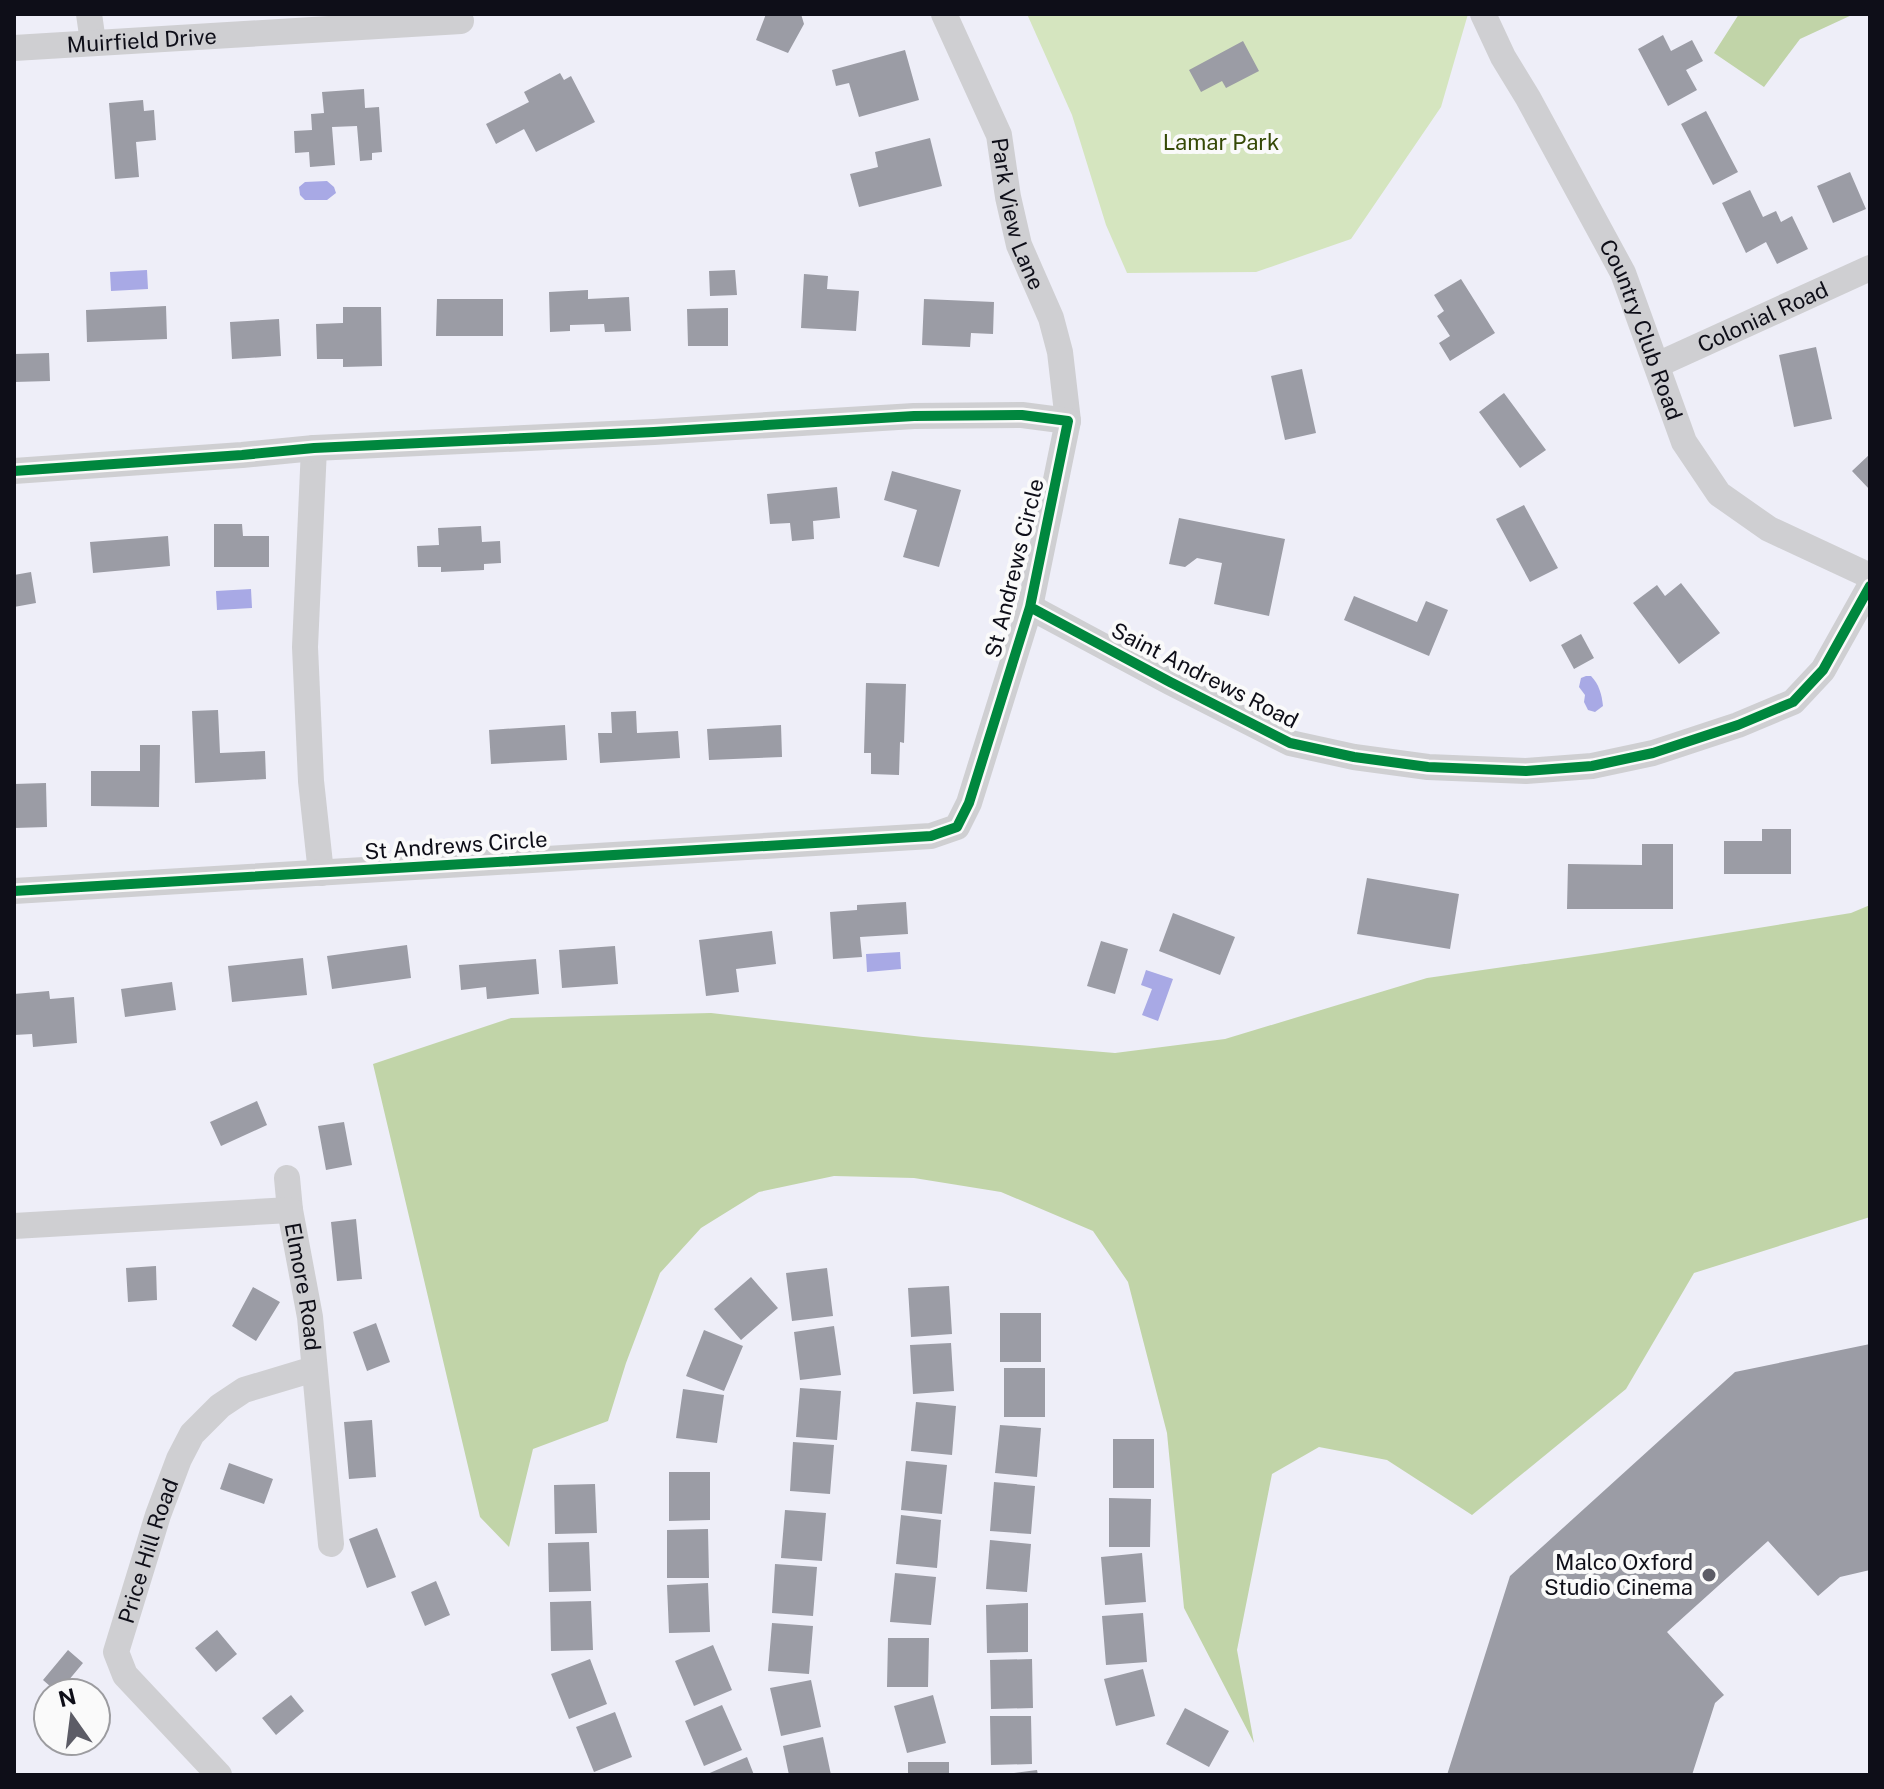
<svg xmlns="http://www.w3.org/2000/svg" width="1884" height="1789" font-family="'Public Sans',sans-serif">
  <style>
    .green { fill: #d5e5bf }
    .forest { fill: #c1d4a8 }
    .water { fill: #a8a9e5 }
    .building { fill: #9b9ca5 }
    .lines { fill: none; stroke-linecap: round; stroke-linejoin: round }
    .minor { stroke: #cfcfd2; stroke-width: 26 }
    .cycleway-casing { stroke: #fafafa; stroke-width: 15 }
    .cycleway { stroke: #00873e; stroke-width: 10 }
    .poi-dot { fill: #5c5c66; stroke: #fafafa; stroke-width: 3 }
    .labels { text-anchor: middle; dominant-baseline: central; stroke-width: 8; stroke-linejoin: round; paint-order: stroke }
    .street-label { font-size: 22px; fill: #0e0e18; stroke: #fafafa }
    .park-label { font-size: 22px; fill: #354906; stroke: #fafafa }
    .poi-label { font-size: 22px; fill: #0e0e18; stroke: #fafafa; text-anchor: end }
  </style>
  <rect width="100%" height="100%" fill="#eeeef8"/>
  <!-- green -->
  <path class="green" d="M1027,14H1468L1441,107L1351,239L1256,272L1127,273L1106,225L1072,115Z"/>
  <!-- forest -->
  <path class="forest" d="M1739,14H1854L1800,39L1764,87L1714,53Z
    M1870,905V1217L1694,1273L1626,1389L1472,1515L1387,1460L1319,1447L1272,1474L1237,1650L1254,1743L1184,1608L1167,1433L1128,1282L1093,1231L1001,1192L914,1178L834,1176L759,1192L701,1228L660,1273L626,1363L608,1421L533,1449L509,1547L480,1517L373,1064L511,1018L711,1013L923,1037L1115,1053L1225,1039L1427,978L1602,953L1851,913Z"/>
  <!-- water -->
  <path class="water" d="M327,181L334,187L336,193L327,200H305L300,195L299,187L305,182Z
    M147,270L148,289L111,291L110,272Z
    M251,589L252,608L217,610L216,591Z
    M1586,676H1591C1599,684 1602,695 1603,706L1595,712L1588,710L1584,702L1585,695L1579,687L1581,678Z
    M900,952L901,969L867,972L866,954Z
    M1146,970L1173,979L1158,1021L1142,1015L1152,989L1141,985Z"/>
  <!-- building -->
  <path class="building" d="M766,14H801L804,24L788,53L756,40Z
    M1663,35L1671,51L1692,40L1703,61L1686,70L1697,90L1668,106L1638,49Z
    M1243,41L1259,71L1226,88L1222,81L1201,92L1189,70Z
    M905,50L919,100L859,117L849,83L836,86L832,70Z
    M560,73L564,80L571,76L595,122L536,152L524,129L496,144L486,124L529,102L524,92Z
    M364,89L365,108L379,107L382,152L372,153V160L360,161L357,126L332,127L335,165L310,167L309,152L295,153L294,131L312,130L311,114L324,113L322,92Z
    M143,100L144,111L154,110L156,140L136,142L139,177L115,179L109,103Z
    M1706,111L1738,172L1713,185L1681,124Z
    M930,138L942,186L859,207L850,174L878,167L875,152Z
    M1850,172L1866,209L1833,223L1817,186Z
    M1750,190L1763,217L1776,211L1781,222L1792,216L1808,249L1777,264L1766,242L1746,253L1722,203Z
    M735,270L737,295L710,296L709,271Z
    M804,274L828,276L827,289L859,291L856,331L801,328Z
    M1461,279L1495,333L1450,361L1439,343L1450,336L1437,316L1444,311L1434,295Z
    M588,290V299L629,297L631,331L605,332L604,324L570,325V331L550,332L549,292Z
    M437,299H503V336H436Z
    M924,299L994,302L993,334L971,333L970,347L922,345Z
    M166,306L167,339L87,342L86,310Z
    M343,307H381L382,366L343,367V359H317L316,324L343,323Z
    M728,308V346H688L687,309Z
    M279,319L281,356L232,359L230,322Z
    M1816,347L1832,419L1794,427L1779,355Z
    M49,353L50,381L14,382V354Z
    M1302,369L1316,433L1285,440L1271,376Z
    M1504,393L1546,450L1520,468L1479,412Z
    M1870,454V490L1852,471Z
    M892,471L961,490L939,567L903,557L917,510L884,500Z
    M837,487L840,518L813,521L814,539L792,541L790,523L770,524L767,494Z
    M1524,505L1558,568L1530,582L1496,519Z
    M1179,518L1285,539L1269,616L1214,604L1222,563L1197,558L1185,567L1169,564Z
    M214,524H242L243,536H269V567H214Z
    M481,526L482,542L500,541L501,563L484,564V570L441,572V567H418L417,546L439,545L438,528Z
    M168,536L170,566L93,573L90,542Z
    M31,572L36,603L14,607V575Z
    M1681,583L1720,633L1679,664L1633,603L1657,585L1665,596Z
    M1354,596L1417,622L1426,601L1448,610L1429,656L1344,620Z
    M1581,634L1594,658L1574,669L1561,645Z
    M866,683L906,684L904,743L900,742L899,775L871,774V753H864Z
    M218,710L220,753L265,751L266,779L195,783L192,711Z
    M636,711L637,733L678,731L680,758L600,763L598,733H612L611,712Z
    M565,725L567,760L491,764L489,730Z
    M781,725L782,757L709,760L707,729Z
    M140,745H160L159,807L91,806V771H140Z
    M46,783L47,827L14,828V784Z
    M1762,829H1791V874H1724V841H1762Z
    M1642,844H1673V909H1567L1568,864L1642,865Z
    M1367,878L1459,894L1450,949L1357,934Z
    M906,902L908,934L860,937L862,957L833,959L830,912L857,910V905Z
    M1173,913L1235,937L1220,975L1159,951Z
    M772,931L776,964L736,969L739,992L706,996L699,940Z
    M1101,941L1128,949L1115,994L1087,986Z
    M407,945L411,978L332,989L327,956Z
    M615,946L618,984L562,988L559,950Z
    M303,958L307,995L232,1002L228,966Z
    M536,959L539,994L487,999L486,987L461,990L459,965Z
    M172,982L176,1010L125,1017L121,989Z
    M49,991L50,999L74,997L77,1043L33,1047L32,1034L14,1035V994Z
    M257,1101L267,1125L221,1146L210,1122Z
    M344,1122L352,1165L326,1170L318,1126Z
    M356,1219L362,1279L337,1281L331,1222Z
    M156,1266L157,1300L128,1302L126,1268Z
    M827,1268L833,1316L792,1321L786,1273Z
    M751,1277L778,1308L741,1340L714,1309Z
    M949,1286L952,1334L911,1337L908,1288Z
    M253,1287L280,1302L256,1341L232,1326Z
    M1000,1313H1041V1362H1000Z
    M376,1323L390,1362L367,1371L353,1332Z
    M834,1326L841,1375L800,1380L794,1332Z
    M704,1330L743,1346L724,1391L686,1376Z
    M951,1343L954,1391L913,1394L910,1345Z
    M1870,1344V1570L1840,1577L1818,1596L1768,1541L1667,1632L1724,1695L1715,1703L1692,1775H1447L1510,1576L1735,1372Z
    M1004,1368H1045V1417H1004Z
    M800,1388L841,1391L837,1440L796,1437Z
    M683,1389L724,1395L717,1443L676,1438Z
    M916,1402L956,1406L952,1455L911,1451Z
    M372,1420L376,1477L349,1479L344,1422Z
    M1000,1425L1041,1428L1037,1477L995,1473Z
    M1113,1439H1154V1488H1113Z
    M793,1442L834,1445L830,1494L790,1491Z
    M906,1461L947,1465L942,1514L901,1510Z
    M229,1463L273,1479L264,1504L220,1489Z
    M669,1472H710V1520L669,1521Z
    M994,1482L1035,1486L1031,1534L990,1531Z
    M595,1484L597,1533L555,1534L554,1485Z
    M1109,1498L1151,1499L1150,1547H1109Z
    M785,1510L826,1513L822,1561L781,1558Z
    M901,1515L941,1520L937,1568L896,1564Z
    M377,1528L396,1577L367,1588L349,1539Z
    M708,1529L709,1578H667V1530Z
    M990,1540L1031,1544L1027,1592L986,1589Z
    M589,1542L591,1591L549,1592L548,1543Z
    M1142,1553L1146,1602L1105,1605L1101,1557Z
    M775,1564L817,1567L813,1616L772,1613Z
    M895,1573L936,1577L931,1625L890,1622Z
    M436,1581L450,1615L425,1626L411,1592Z
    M708,1583L710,1632L669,1633L667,1585Z
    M591,1601L593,1650L551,1651L550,1602Z
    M1028,1603V1652L987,1653L986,1605Z
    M1143,1613L1147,1662L1106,1665L1102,1616Z
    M772,1623L813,1626L809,1674L768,1671Z
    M217,1630L237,1654L216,1672L195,1648Z
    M888,1638H929L928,1687H887Z
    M713,1645L732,1690L694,1706L675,1661Z
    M68,1650L83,1663L58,1693L43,1680Z
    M590,1659L607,1704L569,1719L551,1674Z
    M1032,1659L1033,1708L991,1709L990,1660Z
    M1143,1669L1155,1716L1116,1726L1104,1679Z
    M811,1680L821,1727L781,1736L770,1688Z
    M291,1695L304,1711L276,1735L262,1718Z
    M933,1695L946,1743L907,1753L894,1706Z
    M722,1705L742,1750L704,1766L685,1721Z
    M1185,1708L1229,1731L1209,1767L1166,1744Z
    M615,1712L632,1757L594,1772L576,1727Z
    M990,1716H1031L1032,1764L991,1765Z
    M823,1737L831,1775H789L783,1746Z
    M747,1757L754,1775H705Z
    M908,1762H949V1775H908Z
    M1037,1770L1038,1775H1014V1773Z"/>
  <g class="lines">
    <!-- minor -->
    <g class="minor">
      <path d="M89,14L93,42"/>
      <path id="s1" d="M944,14L999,135L1008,197L1019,245L1051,318L1060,352L1068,421"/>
      <path id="s2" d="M1483,14L1503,57L1528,98L1623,273L1684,442L1719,494L1769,529L1870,576"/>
      <path id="s3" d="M14,48L461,21"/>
      <path id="s4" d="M1657,365L1870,268"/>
      <path d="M314,448L305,647L311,781L321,873"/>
      <path d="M14,471L242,455L314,448L654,432L914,416L1022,415L1068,421L1030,607L969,803L957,827L931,836L14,891"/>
      <path d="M1030,607L1170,682L1290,743L1354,757L1428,767L1526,771L1592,766L1653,753L1738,725L1793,702L1823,670L1870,586"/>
      <path id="s5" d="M287,1178L290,1210L310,1317L331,1544"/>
      <path d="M14,1226L290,1210"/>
      <path id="s6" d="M219,1775L125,1675L116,1652L158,1515L179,1459L192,1434L220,1406L244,1390L314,1369"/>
    </g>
    <defs>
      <path id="cycleway" d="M14,471L242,455L314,448L654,432L914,416L1022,415L1068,421L1030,607L969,803L957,827L931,836L14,891
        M1030,607L1170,682L1290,743L1354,757L1428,767L1526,771L1592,766L1653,753L1738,725L1793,702L1823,670L1870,586"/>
    </defs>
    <!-- cycleway casing -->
    <use href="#cycleway" class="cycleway-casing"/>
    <!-- cycleway -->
    <use href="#cycleway" class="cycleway"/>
  </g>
  <!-- markers -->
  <circle class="poi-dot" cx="1709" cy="1575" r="8"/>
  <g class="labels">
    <!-- street labels -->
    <g class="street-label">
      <text stroke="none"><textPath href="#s3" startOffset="128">Muirfield Drive</textPath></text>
      <text stroke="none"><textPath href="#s1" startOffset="214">Park View Lane</textPath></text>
      <text stroke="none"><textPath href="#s4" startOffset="116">Colonial Road</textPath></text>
      <text stroke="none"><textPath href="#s2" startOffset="354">Country Club Road</textPath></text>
      <text transform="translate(1014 568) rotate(-76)">St Andrews Circle</text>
      <text transform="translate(1205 675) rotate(27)">Saint Andrews Road</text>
      <text transform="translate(456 845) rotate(-4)">St Andrews Circle</text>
      <text stroke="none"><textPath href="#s5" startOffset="110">Elmore Road</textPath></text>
      <text stroke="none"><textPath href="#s6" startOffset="268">Price Hill Road</textPath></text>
    </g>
    <!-- park labels -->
    <g class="park-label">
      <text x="1221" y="142">Lamar Park</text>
    </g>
    <!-- poi labels -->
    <g class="poi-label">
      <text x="1693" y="1562">Malco Oxford<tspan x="1693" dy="25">Studio Cinema</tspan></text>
    </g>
  </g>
  <!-- border -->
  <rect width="1884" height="1789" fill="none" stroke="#0e0e18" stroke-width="32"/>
  <!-- north arrow -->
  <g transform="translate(72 1717) rotate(346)"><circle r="38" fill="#fafafa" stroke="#9c9ca0" stroke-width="2"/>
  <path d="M0-6L14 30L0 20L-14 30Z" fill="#5c5c66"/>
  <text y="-12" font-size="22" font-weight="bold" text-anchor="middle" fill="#0e0e18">N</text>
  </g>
</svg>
